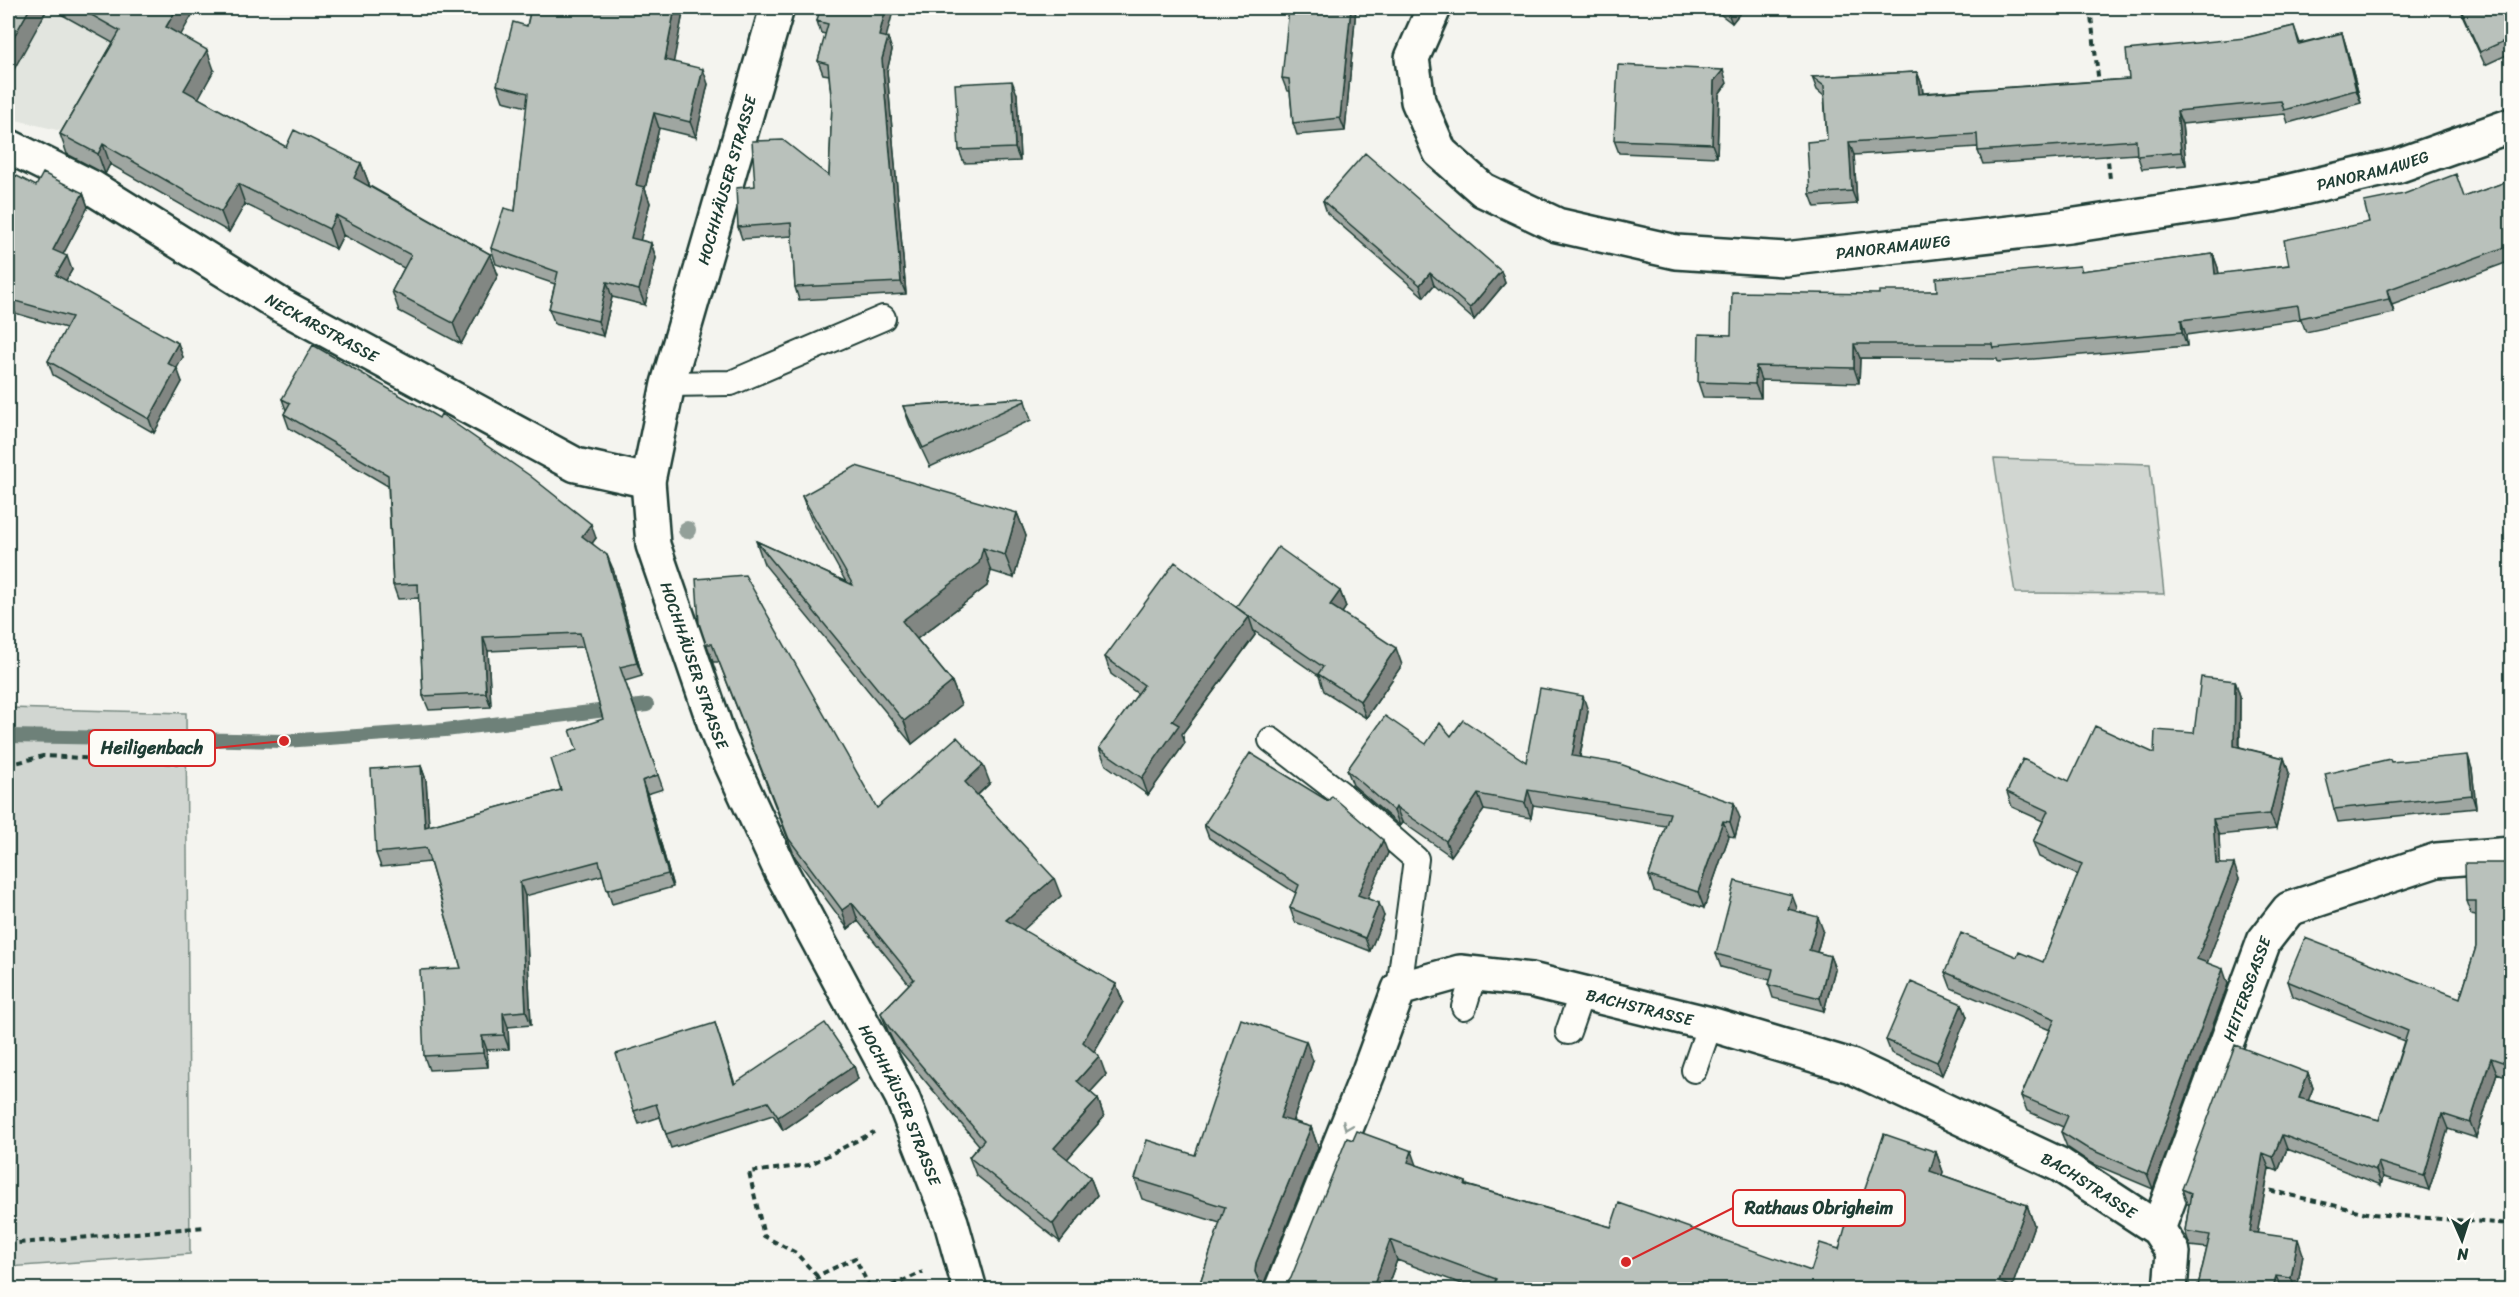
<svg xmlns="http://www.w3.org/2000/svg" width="2519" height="1297" font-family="Sriracha,sans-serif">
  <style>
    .built { fill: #e2e5df }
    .green { fill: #d1d6d1; stroke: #788a82; stroke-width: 1.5 }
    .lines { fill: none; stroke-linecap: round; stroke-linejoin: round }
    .stream { stroke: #6e8179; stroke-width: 14 }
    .service-casing { stroke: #1f3d34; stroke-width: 28 }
    .minor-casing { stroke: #1f3d34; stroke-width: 38 }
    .path { stroke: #1f3d34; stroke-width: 4; stroke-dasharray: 6 4.5; stroke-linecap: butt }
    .service { stroke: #fdfcf7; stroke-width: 24 }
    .minor { stroke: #fdfcf7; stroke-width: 33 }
    .tree { fill: #93a099 }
    .wall { fill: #9fa6a1; stroke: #1f3d34; stroke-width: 1.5 }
    .shaded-wall { fill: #828783; stroke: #1f3d34; stroke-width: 1.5 }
    .building { fill: #b9c1bb; stroke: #1f3d34; stroke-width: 1.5 }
    .oneway { stroke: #8e9c96 }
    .labels { text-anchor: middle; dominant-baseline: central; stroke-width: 5; stroke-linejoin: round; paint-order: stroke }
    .street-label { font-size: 16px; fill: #1f3d34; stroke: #fdfcf7 }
    .leader { fill: none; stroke: #d62828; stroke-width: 2 }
    .callout-dot { fill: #d62828; stroke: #fdfcf7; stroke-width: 2 }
    .callout { fill: #fdfcf7; stroke: #d62828; stroke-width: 2 }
    .callout-label { font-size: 18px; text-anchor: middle; font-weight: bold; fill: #1f3d34 }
  </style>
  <rect width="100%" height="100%" fill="#f4f4ef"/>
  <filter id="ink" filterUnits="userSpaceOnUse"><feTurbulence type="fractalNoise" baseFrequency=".0167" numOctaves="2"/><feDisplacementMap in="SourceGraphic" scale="12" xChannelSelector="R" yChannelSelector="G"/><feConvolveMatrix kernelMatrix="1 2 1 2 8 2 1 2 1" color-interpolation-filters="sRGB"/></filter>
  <g filter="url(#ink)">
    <!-- built -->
    <path class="built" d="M8,8H161L102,141L8,118Z"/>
    <!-- green -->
    <path class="green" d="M1994,459L2150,464L2164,594L2015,593Z
      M8,708L186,713L190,1254L8,1267Z"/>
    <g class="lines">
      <!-- stream -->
      <path class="stream" d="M8,736L284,741L445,730L647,705"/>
      <defs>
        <path id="service" d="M668,384L731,383L883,318
          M1271,740L1340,793L1416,859L1399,989
          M1464,1007L1474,974
          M1568,1032L1582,992
          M1694,1070L1710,1024"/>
        <g id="minor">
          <path id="s1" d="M777,8L668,384L648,481L653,545L719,737L781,871L902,1097L951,1222L970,1290"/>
          <path id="s2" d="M1434,8L1412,58L1418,101L1440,152L1483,190L1557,225L1676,252L1785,259L2069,226L2273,195L2397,166L2512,125"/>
          <path id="s3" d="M8,146L91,187L282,306L576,465L648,481"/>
          <path id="s4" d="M2158,1229L2264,941L2289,909L2437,860L2512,854"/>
          <path id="s5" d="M1281,1290L1369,1071L1399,989L1460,972L1531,980L1710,1024L1851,1066L2060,1165L2158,1229L2173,1252L2170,1290"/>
        </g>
      </defs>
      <!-- service casing -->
      <use href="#service" class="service-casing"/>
      <!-- minor casing -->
      <use href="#minor" class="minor-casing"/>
      <!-- path -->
      <path class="path" d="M2090,8L2099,84
        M2107,151L2110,179
        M8,765L43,756L182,763
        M2260,1188L2371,1214L2512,1224
        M8,1244L205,1227
        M817,1276L796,1253L764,1236L749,1172L809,1165L874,1132
        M822,1290L817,1276L855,1258L871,1290
        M882,1290L923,1272"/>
      <!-- service -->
      <use href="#service" class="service"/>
      <!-- minor -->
      <use href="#minor" class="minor"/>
    </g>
    <!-- trees -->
    <circle class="tree" cx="687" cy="530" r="9"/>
    <!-- wall -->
    <path class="wall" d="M50,8H196L180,35L214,70L198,98L286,147L361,163L369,184L368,185L490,254L498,275L461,344L399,311L392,291L404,268L343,235L336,249L245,204L229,232L110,164L105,174L67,154L60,134L113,43Z
      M531,8H684L673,62L708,84L696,137L659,128L645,189L650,203L640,240L651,243L656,258L645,305L612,297L603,336L555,324L549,309L555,284L496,264L491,248L515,211L527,107L503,101L497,85L527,26Z
      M1356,8L1345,131L1297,135L1293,123L1290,91H1287L1282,78Z
      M1712,8H1744L1732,23Z
      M2459,8H2511V53L2485,65Z
      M817,21L886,38L892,50L887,71L906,294L799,300L795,287L792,236L742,239L738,227L755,186L829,176L832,105L829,75L823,74L818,61L826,34L821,33Z
      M2294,26L2300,43L2342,33L2346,46L2361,103L2288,123L2285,114L2182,124L2186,165L2142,169L2137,154L1983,164L1978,151V147L1854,155L1857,204L1815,207L1810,194L1827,140L1824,96L1817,90L1812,77L1917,72L1922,85L1923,93L2129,79L2245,38Z
      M1727,83L1719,94L1717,157L1619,153L1614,140Z
      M1017,94L1020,161L964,163L959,150Z
      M2511,180V261L2392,305L2394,313L2306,332L2301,319L2186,335L2187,346L1998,362L1997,359L1860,358L1859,383L1761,380V398L1703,397L1698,382L1731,335L1879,294L1937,291L2080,266L2082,271L2213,254L2218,268L2219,274L2289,265L2369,222L2465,197Z
      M36,186L83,193L88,207L63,254L72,270L65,281L183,357L176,368L182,382L154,433L53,375L48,361L66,328L8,311V189Z
      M1323,201L1501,271L1505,283L1474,320L1434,285L1424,297L1327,213Z
      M1024,398L1031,420L930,467L910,425L903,406Z
      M282,399L596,538L592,543L613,569L642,676L625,681L663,789L647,794L673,887L612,904L603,875L525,896L531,1025L508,1027L509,1049L487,1050L488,1067L429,1070L424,1056L461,968L430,862L381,867L376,853L421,766L426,780L429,826L561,790L577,750L603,719L584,647L488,651L491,707L429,710L423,696L419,598L398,599L393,585L388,486L289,428L284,414L286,410Z
      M802,496L1017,513L1026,536L1014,578L991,571L987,586L917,639L952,682L961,705L912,744L764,564L756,541L846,582L811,519Z
      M1340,591L1346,607L1342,613L1402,665L1366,718L1324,691L1319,676L1254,631L1255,635L1182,734L1185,743L1148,795L1106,765L1099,748L1138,694L1111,674L1105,657L1237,608L1236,607Z
      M699,623L877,808L990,783L978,795L1061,896L1022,930L1116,984L1123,1002L1094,1052L1106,1075L1090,1092L1098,1099L1104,1117L1067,1159L1090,1177L1097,1195L1060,1242L976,1175L969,1157L979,1145L895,1045L888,1031L881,1013L909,984L858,921L848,929L795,857L719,662H713Z
      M2235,681L2240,696V747L2284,758L2289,773L2276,829L2219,835L2220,864L2239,879L2207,963L2228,984L2153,1189L2091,1163L2067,1147L2061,1132L2063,1127L2027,1111L2021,1096L2050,1030L1951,988L1945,972L2017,957L2043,962L2078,875L2039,857L2033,842L2043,821L2012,807L2007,792L2069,781L2154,753L2194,733Z
      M1588,711L1580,757L1740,818L1735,837L1729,836L1704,908L1654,891L1649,876L1666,826L1533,805L1531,818L1484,810L1451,856L1402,822L1400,826L1353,785L1347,770L1451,736L1526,762Z
      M2392,762L2472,769L2476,808L2338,822L2334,809Z
      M1328,801L1388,853L1367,898L1384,916L1370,951L1295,922L1290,908L1296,893L1209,838L1204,825Z
      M2511,863V1078L2497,1073L2476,1138L2448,1129L2429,1190L2383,1177L2381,1185L2287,1149L2278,1171L2269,1168L2257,1233L2303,1254L2297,1290H2197L2207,1248L2190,1246L2185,1231L2189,1204H2187L2182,1189L2308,1073L2313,1088L2308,1100L2379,1120L2404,1041L2292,996L2287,981L2460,998L2476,947V916L2471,915L2466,901Z
      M1797,908L1796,911L1823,930L1817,952L1830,956L1835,969L1824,1011L1773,998L1769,985L1770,980L1721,967L1716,954Z
      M1962,1004L1967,1017L1942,1075L1891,1053L1886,1040Z
      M715,1023L735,1084L854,1066L858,1079L783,1130L773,1115L671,1148L660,1117L639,1124L634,1111Z
      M1313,1061L1293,1121L1311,1127L1318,1147L1264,1283L1263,1285L1267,1288L1277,1289L1286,1285L1417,1165L1466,1182L1467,1185L1611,1227L1811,1271L1839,1249L1858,1209L1936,1152L1943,1172L1942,1175L2027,1205L2034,1225L2012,1287L2021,1290H1478L1397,1260L1386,1290H1201L1199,1286L1220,1223L1142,1199L1135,1179L1195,1155Z"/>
    <!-- shaded-wall -->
    <path class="shaded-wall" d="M30,8H48L8,80V47Z
      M177,8H196L174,47L166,27Z
      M675,8H684L671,75L665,60Z
      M886,8H894L883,49L879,36Z
      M1351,8H1356L1345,131L1340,118Z
      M1726,8H1744L1732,23Z
      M2342,33L2346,46L2361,103L2356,90Z
      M888,38L892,50L887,71L906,294L901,282L882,59Z
      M207,50L214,70L192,110L184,90Z
      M703,69L708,84L696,137L690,122Z
      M1723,70L1727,83L1719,94L1717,157L1712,144L1714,81Z
      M1917,72L1922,85L1924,107L1919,94Z
      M1012,81L1017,94L1020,161L1015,148Z
      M2177,111L2182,124L2186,165L2181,152Z
      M654,113L659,128L645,189L650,203L637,253L631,238L636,185Z
      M1849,142L1854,155L1857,204L1852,191Z
      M103,144L110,164L105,174L98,154Z
      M361,163L369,184L362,198L354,178Z
      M238,184L245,204L229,232L221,212Z
      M83,193L88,207L58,264L53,250Z
      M336,215L343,235L336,249L329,229Z
      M651,243L656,258L645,305L639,290Z
      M490,254L498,275L461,344L453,323Z
      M2213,254L2218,268L2221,289L2215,274Z
      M67,256L72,270L61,289L56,275Z
      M1501,271L1505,283L1474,320L1470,308Z
      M1430,273L1434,285L1424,297L1420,285Z
      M607,282L612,297L603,336L598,321Z
      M2387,290L2392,305L2394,313L2389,299Z
      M2181,320L2186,335L2187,346L2182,332Z
      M178,343L183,357L172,377L167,363Z
      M1854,344L1860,358L1859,383L1854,368Z
      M1756,366L1761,380V398L1755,384Z
      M177,368L182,382L154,433L149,419Z
      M1017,513L1026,536L1014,578L1005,555Z
      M591,524L596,538L587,550L582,536Z
      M983,548L991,571L987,586L910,644L902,621Z
      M607,555L613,569L642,676L637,663Z
      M1340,591L1346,607L1336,622L1330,605Z
      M1249,617L1255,635L1182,734L1185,743L1148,795L1142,778L1172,721Z
      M483,637L488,651L491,707L486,693Z
      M1396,648L1402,665L1366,718L1360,701Z
      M2235,681L2240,696L2239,761L2234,746Z
      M952,682L961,705L912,744L904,721Z
      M1583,696L1588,711L1577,771L1572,756Z
      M2468,755L2472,769L2476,808L2472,795Z
      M2284,758L2289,773L2276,829L2270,814Z
      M983,765L990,783L972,800L965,782Z
      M421,766L426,780L430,841L425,827Z
      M642,781L647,794L673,887L668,874Z
      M1528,790L1533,805L1531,818L1525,803Z
      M1478,794L1484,810L1451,856L1446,841Z
      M1734,803L1740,818L1735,837L1730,822Z
      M1396,807L1402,822L1400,826L1394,811Z
      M2213,819L2219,835L2221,880L2216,864Z
      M1723,821L1729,836L1704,908L1698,892Z
      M1383,840L1388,853L1363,908L1358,895Z
      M2234,864L2239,879L2203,974L2197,959Z
      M1054,878L1061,896L1013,939L1006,920Z
      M520,882L525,896L531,1025L526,1011Z
      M1792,895L1797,908L1793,922L1788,909Z
      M852,903L858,921L848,929L842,910Z
      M1379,903L1384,916L1370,951L1365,938Z
      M1818,917L1823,930L1814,963L1809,950Z
      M1830,956L1835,969L1824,1011L1820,998Z
      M2223,969L2228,984L2153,1189L2147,1174Z
      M1116,984L1123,1002L1089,1060L1083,1042Z
      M1962,1004L1967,1017L1942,1075L1937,1062Z
      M503,1013L508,1027L509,1049L504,1035Z
      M482,1036L487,1050L488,1067L483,1053Z
      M1306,1041L1313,1061L1287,1137L1280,1118Z
      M1099,1056L1106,1075L1084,1099L1077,1081Z
      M2491,1058L2497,1073L2476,1138L2470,1123Z
      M854,1066L858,1079L783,1130L778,1117Z
      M2308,1073L2313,1088L2304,1112L2299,1098Z
      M1098,1099L1104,1117L1061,1166L1054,1148Z
      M2442,1114L2448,1129L2429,1190L2424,1176Z
      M1311,1127L1318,1147L1264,1283L1263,1290L1255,1272L1256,1263Z
      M2282,1135L2287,1149L2278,1171L2273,1157Z
      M1412,1151L1419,1171L1408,1162Z
      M1936,1152L1943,1172L1937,1191L1930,1171Z
      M2263,1153L2269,1168L2255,1246L2250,1232Z
      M2378,1162L2383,1177L2381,1185L2376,1170Z
      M1090,1177L1097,1195L1060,1242L1053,1224Z
      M2027,1205L2034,1225L2011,1290L1999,1282Z
      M2298,1239L2303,1254L2297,1290H2296L2291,1278Z
      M1390,1240L1397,1260L1386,1290H1372Z
      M2276,1276L2282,1290H2273Z"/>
    <!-- building -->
    <path class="building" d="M8,8H30L8,47Z
      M79,8H177L166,27L207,50L184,90L286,147L294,130L361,163L354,178L490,254L453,323L392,291L411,255L336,215L329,229L238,184L221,212L103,144L98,154L60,134L120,31Z
      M531,8H675L665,60L703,69L690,122L654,113L636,185L644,187L631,238L651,243L639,290L607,282L598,321L549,309L558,272L491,248L504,208L515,211L528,93L497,85L513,22L527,26Z
      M820,8H886L879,36L888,38L882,59L901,282L795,287L791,223L738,227L736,188L755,186L752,141L783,140L829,176L832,105L828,64L818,61L828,24L817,21Z
      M1289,8H1351L1340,118L1293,123L1289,79L1282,78Z
      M2460,8H2511V38L2480,52Z
      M2294,26L2299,44L2342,33L2356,90L2284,110L2281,101L2177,111L2181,152L2137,156L2136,140L1978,151L1977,134L1849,142L1852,191L1810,194L1807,142L1827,140L1824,86L1812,77L1917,72L1919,94L2129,79L2126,50L2245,38Z
      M1618,65L1723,70L1714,81L1712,144L1614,140Z
      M1012,81L1015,148L959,150L955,84Z
      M1365,153L1501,271L1470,308L1430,273L1420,285L1323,201Z
      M43,173L83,193L53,250L67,256L56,275L178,343L167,363L177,368L149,419L48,361L72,317L8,299V189L15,175L36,186Z
      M2456,174L2464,197L2511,180V245L2387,290L2389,299L2300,318L2298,305L2181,320L2182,332L1993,348L1992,344H1854V368L1756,366L1755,384L1698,382L1699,334L1731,335L1732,292L1879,294V291H1937L1936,278L2080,266L2081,271L2213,254L2215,274L2289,265L2284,240L2369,222L2364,202L2404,194Z
      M313,345L439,418L441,414L529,475L591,524L582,536L607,555L637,663L620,667L658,775L642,781L668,874L607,890L599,861L520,882L526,1011L503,1013L504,1035L482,1036L483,1053L424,1056L420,970L461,968L426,848L376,853L371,769L421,766L425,827L561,790L551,759L577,750L570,730L603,719L580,633L483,637L486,693L423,696L418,584L393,585L388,475L284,414L290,403L282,399Z
      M1024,398L1025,401L923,448L903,406Z
      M856,466L1017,513L1005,555L983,548L979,563L902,621L952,682L904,721L756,541L853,585L802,496Z
      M1278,547L1340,591L1330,605L1396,648L1360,701L1318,674L1323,667L1236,607Z
      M1175,562L1249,617L1172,721L1179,725L1142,778L1099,748L1144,685L1105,657Z
      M745,575L877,808L957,737L983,765L965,782L1054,878L1006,920L1116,984L1083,1042L1099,1056L1077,1081L1098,1099L1054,1148L1090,1177L1053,1224L969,1157L984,1140L889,1027L881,1013L914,979L852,903L842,910L789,839L712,644H706L699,623L696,579Z
      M2201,677L2235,681L2234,746L2284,758L2270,814L2213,819L2216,864H2234L2197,959L2223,969L2147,1174L2085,1147L2061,1132L2068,1116L2021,1096L2055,1019L1945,972L1961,933L2017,957L2019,952L2043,962L2082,864L2033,842L2048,811L2007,792L2023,759L2069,781L2095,726L2154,753L2155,730L2194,733Z
      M1540,688L1583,696L1572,756L1617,763L1734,803L1730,822L1723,821L1698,892L1649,876L1670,813L1528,790L1525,803L1478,794L1446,841L1396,807L1394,811L1347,770L1385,716L1426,744L1440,723L1451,736L1463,720L1526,762Z
      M1250,753L1328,801L1332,796L1383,840L1358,895L1379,903L1365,938L1290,908L1299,885L1204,825Z
      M2468,755L2472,795L2334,809L2325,774L2390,759L2391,762Z
      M2465,863H2511V1065L2491,1058L2470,1123L2442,1114L2424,1176L2378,1162L2376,1170L2282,1135L2273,1157L2263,1153L2250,1232L2298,1239L2291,1278L2276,1276L2273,1290H2197L2210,1235L2185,1231L2191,1193L2182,1189L2235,1045L2308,1073L2299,1098L2379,1120L2408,1031L2287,981L2305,938L2460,998L2476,947V901H2466Z
      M1735,881L1792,895L1788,909L1818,917L1809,950L1830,956L1820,998L1769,985L1773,969L1716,954Z
      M1911,982L1962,1004L1937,1062L1886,1040Z
      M1241,1019L1306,1041L1280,1118L1311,1127L1256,1263L1255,1272L1259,1281L1267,1288L1277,1289L1286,1285L1291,1278L1347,1138L1353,1140L1357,1131L1412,1151L1408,1162L1466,1182L1465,1185L1611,1227L1619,1203L1811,1271L1820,1243L1839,1249L1851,1207L1858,1209L1884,1134L1936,1152L1930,1171L2027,1205L1999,1282L2021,1290H1492L1496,1279L1390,1240L1372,1290H1211L1199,1286L1225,1207L1135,1179L1147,1140L1195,1155Z
      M715,1023L734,1084L825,1023L854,1066L778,1117L768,1102L666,1134L656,1104L634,1111L616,1054Z"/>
    <!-- one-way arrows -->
    <defs><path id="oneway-chevron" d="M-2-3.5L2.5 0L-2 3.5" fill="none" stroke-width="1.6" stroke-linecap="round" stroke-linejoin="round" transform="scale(1.5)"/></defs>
    <use class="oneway" href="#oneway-chevron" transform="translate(1347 1126) rotate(112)"/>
  </g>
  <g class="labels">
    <!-- street labels -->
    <g class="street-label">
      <text stroke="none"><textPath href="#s2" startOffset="1119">PANORAMAWEG</textPath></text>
      <text transform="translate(727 180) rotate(-74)">HOCHHÄUSER STRASSE</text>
      <text stroke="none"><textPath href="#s2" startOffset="633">PANORAMAWEG</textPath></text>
      <text stroke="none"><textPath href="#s3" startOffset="363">NECKARSTRASSE</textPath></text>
      <text stroke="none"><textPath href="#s1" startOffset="682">HOCHHÄUSER STRASSE</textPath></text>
      <text stroke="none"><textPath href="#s4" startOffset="256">HEITERSGASSE</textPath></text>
      <text stroke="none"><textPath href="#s5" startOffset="570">BACHSTRASSE</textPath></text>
      <text stroke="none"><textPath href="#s1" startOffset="1168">HOCHHÄUSER STRASSE</textPath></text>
      <text stroke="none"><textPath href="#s5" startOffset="1056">BACHSTRASSE</textPath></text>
    </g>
  </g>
  <!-- callouts -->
  <path class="leader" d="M284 741L215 748M1626 1262L1733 1208"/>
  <g class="callout-dot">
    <circle cx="284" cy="741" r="6"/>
    <circle cx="1626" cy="1262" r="6"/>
  </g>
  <g class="callout">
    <rect x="89" y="730" width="126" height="36" rx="6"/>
    <rect x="1733" y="1190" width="172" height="36" rx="6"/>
  </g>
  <g class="callout-label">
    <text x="152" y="754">Heiligenbach</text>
    <text x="1819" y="1214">Rathaus Obrigheim</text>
  </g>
  <!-- margin -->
  <rect width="2519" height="1297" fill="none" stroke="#fdfcf7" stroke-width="30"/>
  <rect x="15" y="15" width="2489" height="1267" fill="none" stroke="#1f3d34" stroke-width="2" filter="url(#ink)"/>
  <!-- north arrow -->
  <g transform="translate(2462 1240) rotate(177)" stroke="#fdfcf7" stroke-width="4.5" paint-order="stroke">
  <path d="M0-4.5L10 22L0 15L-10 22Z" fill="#1f3d34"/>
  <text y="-9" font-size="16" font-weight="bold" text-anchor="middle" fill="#1f3d34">N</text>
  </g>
</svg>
